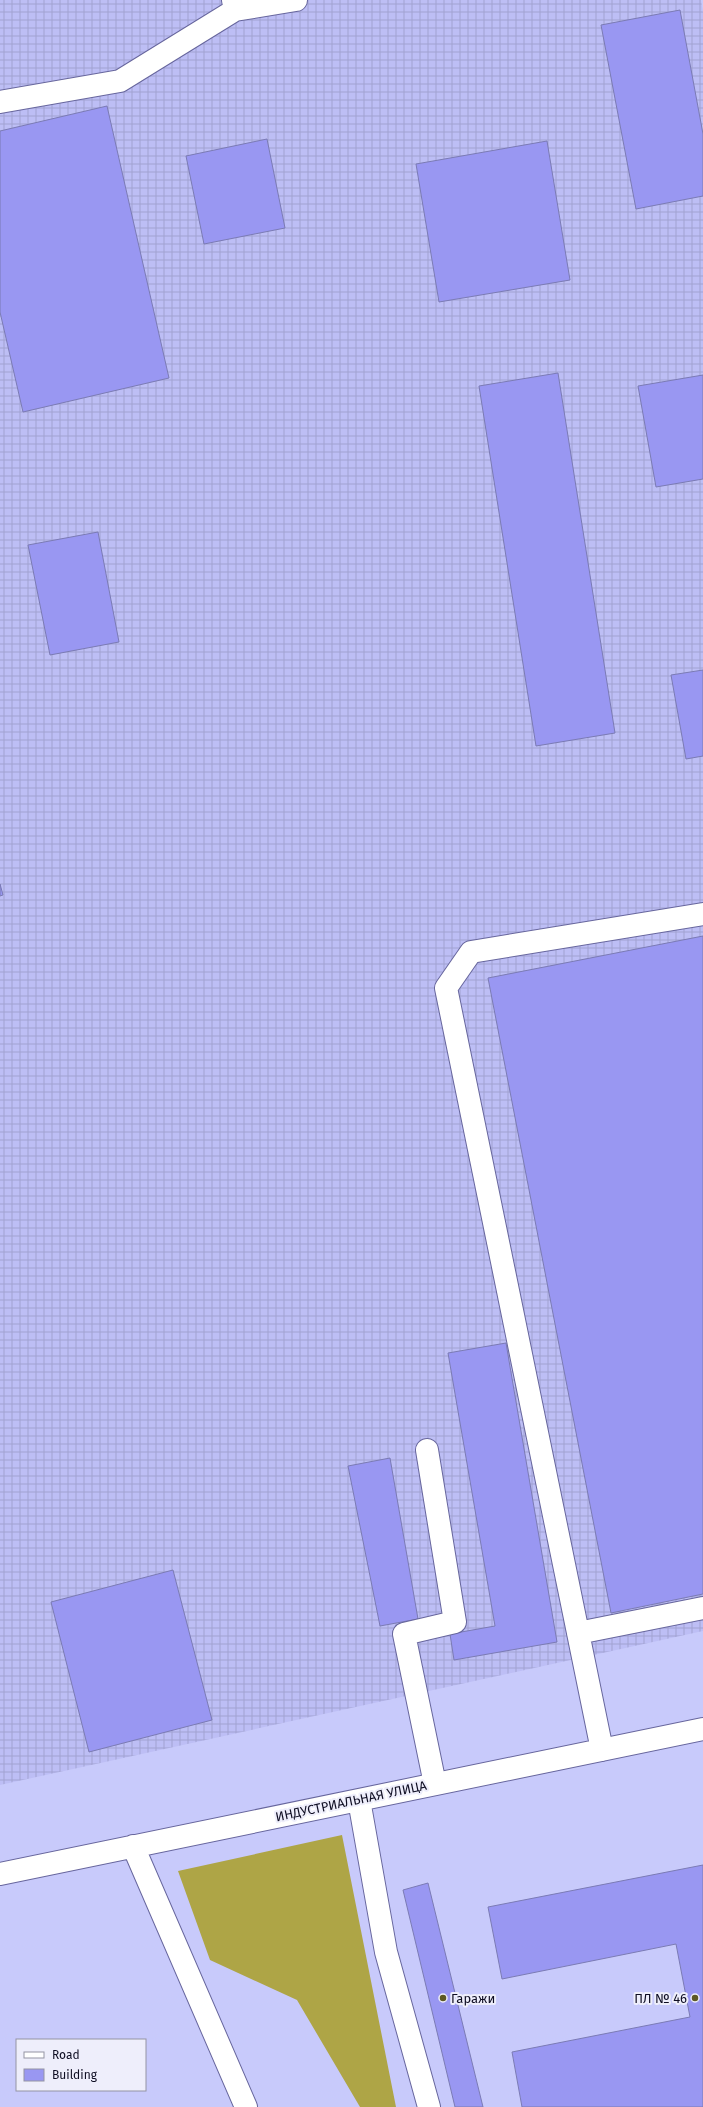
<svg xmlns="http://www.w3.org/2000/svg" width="703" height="2107" font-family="'Fira Sans',sans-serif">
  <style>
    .industrial { fill: url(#industrial-grid) }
    .grass { fill: #aea546 }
    .building { fill: #9997f2; stroke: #7b7bb4 }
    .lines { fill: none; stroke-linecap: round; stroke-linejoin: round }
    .minor-casing { stroke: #67669d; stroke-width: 24 }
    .minor { stroke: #fff; stroke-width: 22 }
    .poi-dot { fill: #5d5824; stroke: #eeeefb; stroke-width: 1.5 }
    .labels { text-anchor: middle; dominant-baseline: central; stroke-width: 4; stroke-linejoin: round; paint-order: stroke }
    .street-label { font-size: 13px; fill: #0e0d22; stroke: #eeeefb }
    .poi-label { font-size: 13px; fill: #0e0d22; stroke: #eeeefb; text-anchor: start }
  </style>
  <defs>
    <pattern id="industrial-grid" width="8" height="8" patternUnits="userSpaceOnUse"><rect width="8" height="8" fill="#bdbef5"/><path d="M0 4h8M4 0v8" fill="none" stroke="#a1a2d2"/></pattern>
  </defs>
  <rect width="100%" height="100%" fill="#c8cafb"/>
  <!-- industrial -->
  <path class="industrial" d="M0,0H701L703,13V1631L0,1785Z"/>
  <!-- grass -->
  <path class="grass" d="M342,1835L396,2107H360L297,2000L210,1960L178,1871Z"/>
  <!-- building -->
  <path class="building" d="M680,10L703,134V196L636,209L601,25Z
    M107,106L169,378L23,412L0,312V131Z
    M267,139L285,228L204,244L186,156Z
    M547,141L570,280L439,302L416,164Z
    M558,373L615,733L536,746L479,386Z
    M703,375V479L656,487L638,386Z
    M98,532L119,642L50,655L28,545Z
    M703,670V756L686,759L671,675Z
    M0,884L3,895L0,896Z
    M703,936V1594L611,1613L488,978Z
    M506,1343L557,1642L454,1660L450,1634L495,1626L448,1353Z
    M390,1458L418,1619L380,1626L348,1466Z
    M173,1570L212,1720L89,1752L51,1602Z
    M703,1865V2107H522L512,2052L690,2017L676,1944L502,1979L488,1907Z
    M428,1883L483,2107H455L403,1890Z"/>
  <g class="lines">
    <defs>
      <path id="minor" d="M235,10L296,0
        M0,102L120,81L235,10L233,0
        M427,1450L455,1622L404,1634L435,1784
        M578,1633L703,1608
        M602,1750L446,988L471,952L703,914
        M359,1800L386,1952L429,2107
        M133,1846L246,2107
        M0,1874L703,1729"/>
    </defs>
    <!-- minor casing -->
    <use href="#minor" class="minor-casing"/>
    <!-- minor -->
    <use href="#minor" class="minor"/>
  </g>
  <!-- markers -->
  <g class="poi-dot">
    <circle cx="443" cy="1998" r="4"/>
    <circle cx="695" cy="1998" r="4"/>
  </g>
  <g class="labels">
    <!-- street labels -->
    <g class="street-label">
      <text transform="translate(351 1801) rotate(-12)">ИНДУСТРИАЛЬНАЯ УЛИЦА</text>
    </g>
    <!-- poi labels -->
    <g class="poi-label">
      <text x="451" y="1998">Гаражи</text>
      <text x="687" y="1998" text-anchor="end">ПЛ № 46</text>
    </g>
  </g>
  <!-- legend -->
  <rect x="16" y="2039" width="130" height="52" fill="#eeeefb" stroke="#9494a4"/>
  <rect x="24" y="2052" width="20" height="6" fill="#ffffff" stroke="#9494a4"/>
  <text x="52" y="2059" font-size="12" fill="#0e0d22">Road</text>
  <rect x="24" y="2069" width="20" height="12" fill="#9997f2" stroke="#9494a4"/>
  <text x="52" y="2079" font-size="12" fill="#0e0d22">Building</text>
</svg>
